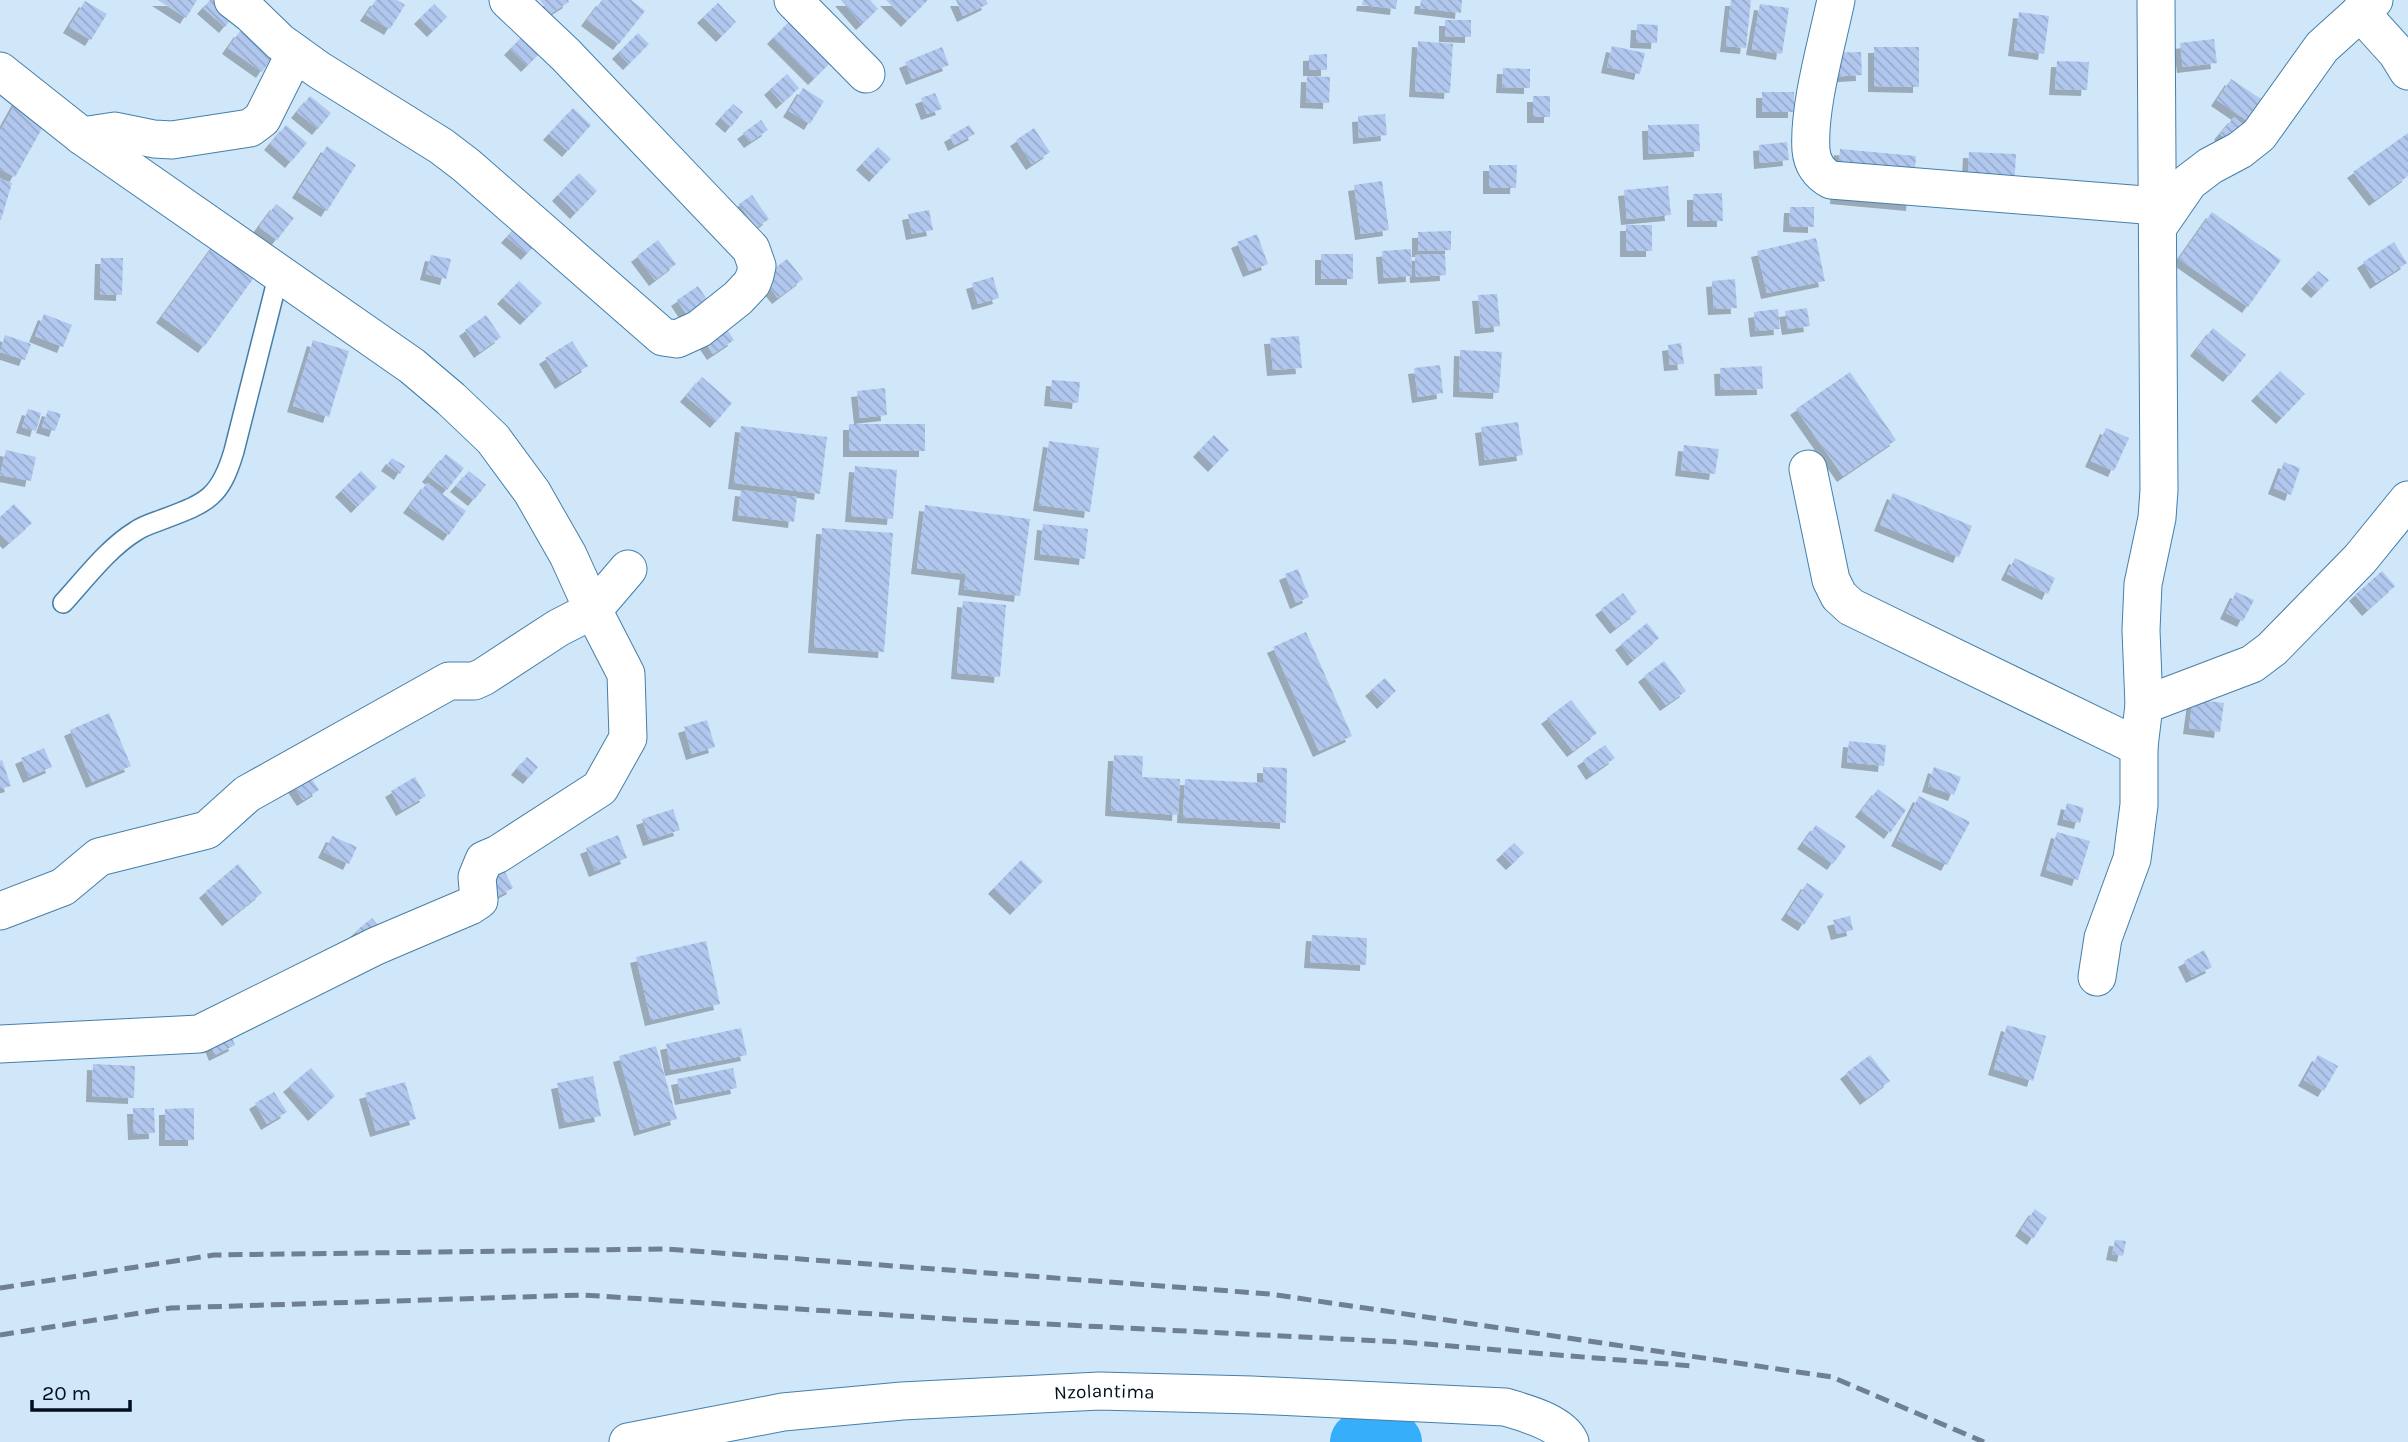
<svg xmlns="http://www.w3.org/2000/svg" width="2408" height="1442" font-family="Karla,sans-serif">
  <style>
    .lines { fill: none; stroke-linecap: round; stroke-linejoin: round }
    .river { stroke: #36aef9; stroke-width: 60 }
    .building { fill: url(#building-back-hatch); filter: url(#shadow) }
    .lane-casing { stroke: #467fa8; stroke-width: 22 }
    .street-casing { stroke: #467fa8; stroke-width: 39 }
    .lane { stroke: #fff; stroke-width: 19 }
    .street { stroke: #fff; stroke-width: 37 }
    .rail { stroke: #6e8091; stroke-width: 5; stroke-dasharray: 14 7; stroke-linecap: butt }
    .labels { text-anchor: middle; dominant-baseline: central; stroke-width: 5; stroke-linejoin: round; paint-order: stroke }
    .street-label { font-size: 19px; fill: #000e1d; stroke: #d0e7f9 }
  </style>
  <defs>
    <pattern id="building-back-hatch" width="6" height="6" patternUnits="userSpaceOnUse" patternTransform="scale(1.75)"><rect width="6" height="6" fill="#b1c7ee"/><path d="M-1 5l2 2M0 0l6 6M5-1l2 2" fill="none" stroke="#96aacc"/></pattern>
    <filter id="shadow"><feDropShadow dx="-6" dy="6" stdDeviation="0" flood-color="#0004"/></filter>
  </defs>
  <rect width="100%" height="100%" fill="#d0e7f9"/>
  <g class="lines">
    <!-- river -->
    <path class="river" d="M1360,1442L1381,1436L1392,1442"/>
  </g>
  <!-- building -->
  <path class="building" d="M158,0H197L186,18Z
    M210,0H247L225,27L203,8Z
    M376,0H397L405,5L390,29L366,15Z
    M540,0H568L569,2L550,14Z
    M602,0H631L645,11L619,44L587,20Z
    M841,0H870L878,9L862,24Z
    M886,0H928L907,21Z
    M956,0H986L988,4L963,16Z
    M1363,0H1397L1396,9L1362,5Z
    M1421,0H1462L1461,13L1420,8Z
    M1731,0H1751L1746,48L1726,46Z
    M85,1L107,14L91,40L69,27Z
    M718,3L736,22L722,36L703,17Z
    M434,4L447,17L433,31L420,18Z
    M1760,4L1789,8L1782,54L1752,49Z
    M2019,12L2049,16L2044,54L2014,50Z
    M797,14L838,55L814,79L773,38Z
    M1445,20H1471V37L1445,36Z
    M1637,24L1658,25L1657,43L1636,42Z
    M240,31L274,54L262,72L228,48Z
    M526,33L543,50L527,66L510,49Z
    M638,33L649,44L629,64L618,53Z
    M2214,39L2217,63L2183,67L2180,43Z
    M1418,41L1453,44L1450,93L1415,91Z
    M1612,46L1645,53L1640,74L1607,67Z
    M942,47L949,65L912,79L905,62Z
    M1874,47H1919V87L1874,86Z
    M1861,52L1862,75L1829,77L1827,53Z
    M1327,54V70H1309V55Z
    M2057,61L2089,62L2087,90L2055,89Z
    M1503,68L1530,69V88L1502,87Z
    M787,74L799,88L782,103L770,89Z
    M1307,76L1330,77L1329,103L1306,102Z
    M2231,79L2273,107L2258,128L2217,100Z
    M24,88L55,105L15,177L0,169V131Z
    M803,88L824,101L810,124L789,111Z
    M1762,92H1794V112H1762Z
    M935,93L942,109L927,114L921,98Z
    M310,96L331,113L318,129L297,112Z
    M1533,96H1550V117H1533Z
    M733,104L743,112L731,127L721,118Z
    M573,108L591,125L568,151L549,134Z
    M1385,114L1387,135L1359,138L1358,116Z
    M2234,117L2251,131L2237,148L2220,134Z
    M761,120L768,130L750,142L743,133Z
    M1699,124L1700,151L1649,154L1648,125Z
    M286,125L307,143L291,162L270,144Z
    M969,125L975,134L954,145L950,136Z
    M1034,128L1050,152L1032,164L1016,140Z
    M2408,133V176L2375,200L2353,172Z
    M1787,142L1789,160L1760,163L1759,145Z
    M327,146L356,165L327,211L298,192Z
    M878,147L891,159L875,176L862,164Z
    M1840,149L1916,156L1912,205L1836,198Z
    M1969,152L2016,154L2014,191L1967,189Z
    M1489,165H1517L1516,188H1489Z
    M579,173L597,191L576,213L558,195Z
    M0,179L12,183L1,220H0Z
    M1382,181L1389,230L1361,234L1354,185Z
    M1668,186L1671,215L1627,219L1624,190Z
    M1722,193L1723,221H1693V194Z
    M752,195L769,219L756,228L739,204Z
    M276,204L294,218L277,240L259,227Z
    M534,207L554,224L527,254L507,237Z
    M1790,207H1814V227L1789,226Z
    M929,210L933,230L912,234L908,214Z
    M2212,212L2281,260L2248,307L2179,259Z
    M1626,225H1652V251H1626Z
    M1451,231V250L1418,251V232Z
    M1257,234L1268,264L1249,271L1237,242Z
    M221,236L263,265L204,347L162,317Z
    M1816,238L1825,281L1767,293L1757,251Z
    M658,240L676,264L655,280L637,256Z
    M2394,242L2407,263L2376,283L2363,262Z
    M1411,249L1412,276L1384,278L1382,251Z
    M1321,254H1353V279H1321Z
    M1445,254L1446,275L1416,277L1415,255Z
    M431,255L451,259L446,279L426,274Z
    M101,258H123L122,295L100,294Z
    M787,259L803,279L778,298L762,278Z
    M2318,271L2329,280L2317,292L2307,283Z
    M993,277L999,298L978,304L972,283Z
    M1735,279L1737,308L1714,309L1712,281Z
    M519,281L542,303L526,319L503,298Z
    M698,286L734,340L713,354L677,300Z
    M1497,294L1500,326L1481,328L1478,295Z
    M1807,308L1810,326L1788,329L1785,311Z
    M1778,309L1780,329L1756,331L1754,312Z
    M44,314L72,325L63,347L35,336Z
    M486,315L501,337L480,352L465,330Z
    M2213,328L2246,355L2229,376L2196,350Z
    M5,335L31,344L25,360L0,352Z
    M1299,336L1302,368L1273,370L1270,338Z
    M313,340L349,351L329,417L293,406Z
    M572,341L588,366L561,383L545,358Z
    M1681,343L1684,364L1670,365L1668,345Z
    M1460,350L1502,352L1499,393L1459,391Z
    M1440,365L1443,393L1418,397L1414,368Z
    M1762,366L1763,389L1721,390L1720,368Z
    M2280,371L2305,394L2282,418L2257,395Z
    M1850,372L1896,440L1843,476L1796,409Z
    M702,377L732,403L716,422L686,396Z
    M1052,380L1080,382L1078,403L1050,400Z
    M885,388L887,415L860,418L857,391Z
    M28,409L41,413L36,431L22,427Z
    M48,410L61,414L55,431L42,427Z
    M1518,422L1523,455L1485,460L1481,427Z
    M849,424H925V451H849Z
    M741,426L827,437L820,494L734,483Z
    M2106,428L2129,438L2114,471L2091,461Z
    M1214,435L1229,450L1214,466L1199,451Z
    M1049,441L1099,448L1090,512L1039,505Z
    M1684,445L1719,449L1715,474L1681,470Z
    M6,450L36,457L31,481L0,475Z
    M446,454L464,468L447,490L428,476Z
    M392,458L405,466L400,474L387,465Z
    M2284,462L2300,468L2291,495L2274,488Z
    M855,466L897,470L893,519L851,516Z
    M361,471L377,487L357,507L341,491Z
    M469,471L486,485L474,500L456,486Z
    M427,483L466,511L449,535L409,507Z
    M741,490L797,497L794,522L738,515Z
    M1893,493L1972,526L1959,557L1880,525Z
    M14,504L32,523L9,543L0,534V517Z
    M925,505L1030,519L1020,596L964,589L966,574L917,568Z
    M1043,524L1088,529L1085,559L1040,554Z
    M822,528L893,533L884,652L814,647Z
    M2015,558L2055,578L2048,594L2007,574Z
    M1298,569L1309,597L1296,603L1285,574Z
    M2382,571L2395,586L2368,610L2355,595Z
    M2236,592L2254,600L2243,621L2226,613Z
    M1623,593L1637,612L1616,628L1601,609Z
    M963,601L1006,605L1000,677L957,673Z
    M1647,623L1659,638L1633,660L1621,644Z
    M1306,632L1352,736L1319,751L1273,647Z
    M1664,661L1686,691L1666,705L1644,676Z
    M1385,678L1396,691L1383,703L1371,690Z
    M2193,699L2224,703L2220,732L2189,728Z
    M1571,700L1597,733L1573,751L1547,718Z
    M109,713L131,766L92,782L70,730Z
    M707,720L715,747L692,754L684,727Z
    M1849,741L1886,745L1884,766L1847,762Z
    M1605,745L1615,758L1592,774L1583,760Z
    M44,748L52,767L29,777L21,758Z
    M1114,755L1143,756L1142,777L1180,779L1178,815L1111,810Z
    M527,757L538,767L529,778L517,769Z
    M2,760L11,786L0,789V761Z
    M1263,767L1287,768L1286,823L1183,817L1185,779L1263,783Z
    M1934,767L1961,777L1954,795L1928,786Z
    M305,769L319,790L303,800L289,779Z
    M415,777L426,796L402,810L391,791Z
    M1878,789L1906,810L1890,833L1861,811Z
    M1919,796L1970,822L1947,865L1897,840Z
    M2067,803L2084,808L2080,823L2063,819Z
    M673,809L680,830L649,840L642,819Z
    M1816,825L1846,846L1833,864L1803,843Z
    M2057,832L2090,841L2078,880L2046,870Z
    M618,835L627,858L595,871L586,848Z
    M332,836L357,847L349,864L324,852Z
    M1514,843L1524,853L1512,864L1502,854Z
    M1021,860L1043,881L1016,909L994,888Z
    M500,862L513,888L498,896L484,870Z
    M238,864L262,893L228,920L205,892Z
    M1807,883L1824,894L1804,925L1787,914Z
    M1850,916L1853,930L1837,934L1833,920Z
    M372,918L386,935L371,948L356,931Z
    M1312,935L1367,938L1366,965L1310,962Z
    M706,941L720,1004L651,1020L636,957Z
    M2204,950L2212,967L2192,977L2184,961Z
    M2007,1025L2046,1036L2033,1081L1994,1069Z
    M741,1028L747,1055L671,1070L666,1044Z
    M229,1031L235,1045L215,1055L209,1040Z
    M656,1046L677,1119L640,1130L619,1056Z
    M1870,1055L1890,1081L1866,1099L1846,1073Z
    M2318,1055L2338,1066L2324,1091L2304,1080Z
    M93,1064L135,1066L134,1098L92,1096Z
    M311,1068L335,1096L314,1115L289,1086Z
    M733,1068L737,1088L681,1099L677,1079Z
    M593,1076L601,1116L565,1123L557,1083Z
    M405,1082L416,1119L376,1131L365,1093Z
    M274,1092L287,1112L267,1124L255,1103Z
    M133,1108H154L155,1133L134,1134Z
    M194,1108V1140H165V1109Z
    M2035,1209L2047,1218L2033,1239L2021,1230Z
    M2115,1240L2126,1241L2123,1256L2112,1254Z"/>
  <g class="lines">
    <defs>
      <path id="lane" d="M63,603C85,579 108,548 136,531C143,526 153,523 161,520C206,503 220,499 234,451L279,273"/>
      <g id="street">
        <path d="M233,0L251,14L280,42L319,70L441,146L466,165L663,337L677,339L699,329L738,298L752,283L755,275L757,266L751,249L566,55L508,0"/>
        <path d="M793,0L866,74"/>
        <path d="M1836,0C1827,43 1808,108 1811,150C1812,163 1819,174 1831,180L2157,206"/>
        <path d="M2360,12L2397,53L2408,71"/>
        <path d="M0,71L82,136L412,366L451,399L493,439L532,492L568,555L593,610L626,674L628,738L600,788L498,854L484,860L477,877L479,900L470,906L376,946L199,1034L0,1044"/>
        <path d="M82,136L115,131L154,139L172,140L250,128L262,119L295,53"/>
        <path d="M2158,227L2189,182L2210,166L2240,150L2259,135L2322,47L2374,0"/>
        <path d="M1808,469L1831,580L1839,596L1851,607L2139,747"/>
        <path d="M2144,705L2252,664L2272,649L2360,559L2408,500"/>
        <path d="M0,911L63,887L99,857L207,830L247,794L449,681H474L483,677L558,628L593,610L628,569"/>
        <path d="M2097,977L2103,938L2132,859L2139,805V747L2144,705L2141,630L2143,584L2157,518L2159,490L2156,0"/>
        <path id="s1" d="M628,1442L783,1412L902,1401L1099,1391L1252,1395L1505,1407C1525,1413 1561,1422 1570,1442"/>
      </g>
    </defs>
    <!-- lane casing -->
    <use href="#lane" class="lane-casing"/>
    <!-- street casing -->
    <use href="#street" class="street-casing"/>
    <!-- lane -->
    <use href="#lane" class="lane"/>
    <!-- street -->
    <use href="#street" class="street"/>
    <!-- rail -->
    <path class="rail" d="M0,1288L214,1255L666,1249L1270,1294L1832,1377L1984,1442
      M0,1335L171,1308L583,1295L967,1320L1402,1342L1692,1366"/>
  </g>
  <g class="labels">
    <!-- street labels -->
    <g class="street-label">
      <text stroke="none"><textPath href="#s1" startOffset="480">Nzolantima</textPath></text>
    </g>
  </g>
  <!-- scale -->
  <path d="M32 1400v10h98v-10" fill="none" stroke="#000e1d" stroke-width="3.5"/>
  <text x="42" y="1400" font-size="21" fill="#000e1d" stroke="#d0e7f9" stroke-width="5" paint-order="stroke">20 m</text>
</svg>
